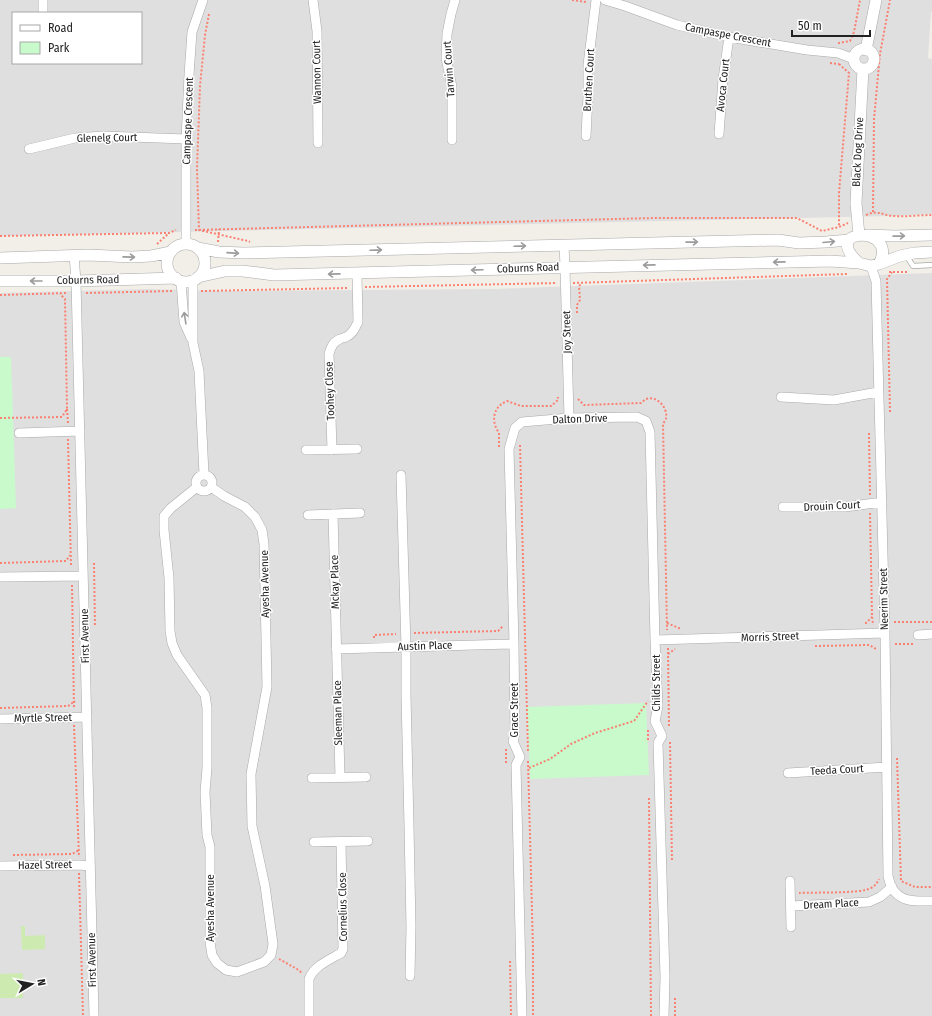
<svg xmlns="http://www.w3.org/2000/svg" width="932" height="1016" font-family="'Fira Sans Condensed',sans-serif">
  <style>
    .residential { fill: #e0dfdf; fill-rule: evenodd }
    .grass { fill: #cdebb0 }
    .park { fill: #c8facc }
    .lines { fill: none; stroke-linecap: round; stroke-linejoin: round }
    .service-casing { stroke: #a9a9a9; stroke-width: 6 }
    .minor-casing { stroke: #a9a9a9; stroke-width: 10 }
    .tertiary-casing { stroke: #a9a9a9; stroke-width: 12 }
    .path { stroke: #fa8072; stroke-width: 2; stroke-dasharray: 2 2; stroke-linecap: butt }
    .service { stroke: #fff; stroke-width: 4.5 }
    .minor { stroke: #fff; stroke-width: 9 }
    .tertiary { stroke: #fff; stroke-width: 11 }
    .oneway { stroke: #9c9c9c }
    .labels { text-anchor: middle; dominant-baseline: central; stroke-width: 3; stroke-linejoin: round; paint-order: stroke }
    .street-label { font-size: 11px; fill: #222; stroke: #fff }
  </style>
  <rect width="100%" height="100%" fill="#f2efe9"/>
  <!-- residential -->
  <path class="residential" d="M0,0H932V12H931L928,58L932,59V214L893,216L797,218L0,236ZM13,13H141V63H13Z
    M932,273V1016H0V293L148,289L229,291L496,289Z"/>
  <!-- grass -->
  <path class="grass" d="M21,926H25V936L45,935V949L22,950Z
    M23,973V998H0V974Z"/>
  <!-- park -->
  <path class="park" d="M0,357H11L16,508L0,509Z
    M646,703L649,775L530,779L527,707Z"/>
  <g class="lines">
    <defs>
      <path id="service" d="M906,255L913,266L932,265"/>
      <path id="minor" d="M43,0V13
        M313,0L317,31L318,143
        M605,0L625,6L677,25L729,37L807,50L838,53L854,59
        M719,134L723,79L729,37
        M586,136L588,95V65L596,0
        M452,140V87L446,58L447,34L451,14L455,0
        M29,149L75,138L103,136L186,139
        M186,244V139L189,75L192,32L203,0
        M564,245L565,267L569,418
        M74,255L76,281L94,1016
        M871,266L876,281L885,633L888,876C889,879 890,885 892,888C901,903 916,901 932,901
        M193,280V343L199,371L204,474
        M181,281L184,322L191,338
        M781,397L834,400L878,392
        M19,433L80,431
        M306,450L357,449
        M332,450L329,354C331,347 333,342 340,339C342,338 344,338 346,337C353,334 355,328 358,322L357,273
        M196 483a8 8 0 1 1 16 0a8 8 0 1 1-16 0Z
        M401,475L406,647V695L409,826L411,927L410,976
        M197,487L171,508L164,516V530L169,578L170,631L172,643L177,655L205,695L207,708V768L205,792L207,835L210,847V942L212,955L217,963L226,970L237,972L264,962L271,955L273,944L265,886L252,826L251,774L267,687L264,544L262,530L255,517L245,507L224,496L211,487
        M783,507H845L882,502
        M333,514L340,777
        M308,515L360,513
        M0,577L83,576
        M918,635L932,634
        M655,640L885,633
        M336,649L514,644
        M0,719L87,717
        M788,773L887,767
        M312,778L366,777
        M314,842L368,841
        M0,866L79,865L90,866
        M790,881L791,927
        M791,906L869,902L880,897L892,887
        M309,1016V979C314,966 329,960 341,953L343,949L341,842
        M522,1016L516,765L520,757L513,741L515,734L514,644L509,449L515,428L522,422L569,418L637,417L646,421L650,432L655,640L658,706L655,721L662,736L658,743L665,977L664,1016"/>
      <path id="tertiary" d="M854 59a10 10 0 1 1 20 0a10 10 0 1 1-20 0Z
        M866,50L876,0
        M859,235L856,203L863,69
        M868,235L894,236L932,235
        M167 263a19 19 0 1 1 38 0a19 19 0 1 1-38 0Z
        M198,248L219,252L243,253L778,240L799,243L826,242L849,240
        M0,258L88,255L132,257L151,256L171,252
        M879,264L900,256L914,253L932,252
        M198,277L225,271H243L274,275L830,261L859,263L871,266L879,264C900,225 818,227 859,263
        M0,281H76L176,278"/>
    </defs>
    <!-- service casing -->
    <use href="#service" class="service-casing"/>
    <!-- minor casing -->
    <use href="#minor" class="minor-casing"/>
    <!-- tertiary casing -->
    <use href="#tertiary" class="tertiary-casing"/>
    <!-- path -->
    <path class="path" d="M572,0L586,2
      M209,14L205,35L200,86L197,169L199,230L248,241L250,242
      M839,44V43L850,41L854,32L860,0
      M830,63L839,64
      M839,64L849,73L839,193V227
      M873,212L874,119L880,54L890,0
      M866,215C880,209 882,216 894,216C906,217 920,215 932,215
      M195,230L654,218H797L822,231L839,227L848,223
      M0,236L169,233L176,230
      M218,242L219,229
      M157,244L169,233
      M889,272H909
      M573,283L847,274
      M365,287L557,283
      M201,291L349,288
      M86,293L173,291
      M0,295L67,293
      M577,313V305L580,300L579,286L582,283
      M578,399L584,405L641,403C643,402 644,400 646,399C657,395 668,408 666,418C666,420 664,422 663,424L667,630
      M67,409L68,423
      M890,412L887,279L892,272
      M0,418L62,417L67,409L65,299L60,294
      M869,433L870,495
      M68,439L71,567
      M520,445L528,751
      M499,447C499,443 499,438 499,434C498,431 496,428 495,425C492,414 497,405 507,401L521,406H551L558,400V397
      M870,513L872,616L873,625
      M0,563L66,561L70,555
      M94,563L95,627
      M72,585L74,709
      M894,622H932
      M667,623L681,629
      M865,623H866L872,617
      M414,633L498,631L503,626
      M374,638V635L396,634
      M895,644H915
      M815,646L869,645L876,649
      M668,648L669,728
      M668,654L675,649
      M0,708L68,706L75,701
      M74,725L79,857
      M648,730V740
      M670,742L672,862
      M506,749V763
      M897,758L901,881L915,887H932
      M528,761L533,949V1016
      M529,768L550,759L571,744L595,733L634,721L648,701
      M649,798L651,1016
      M13,855L72,854L79,850
      M79,873L83,1016
      M799,893C813,892 861,894 871,888C875,886 877,883 879,879
      M279,959L297,969L302,973
      M510,961L511,1016
      M675,998V1016"/>
    <!-- service -->
    <use href="#service" class="service"/>
    <!-- minor -->
    <use href="#minor" class="minor"/>
    <!-- tertiary -->
    <use href="#tertiary" class="tertiary"/>
  </g>
  <!-- one-way arrows -->
  <defs><path id="oneway-shaft" d="M-6 0H5M1.5-3L5.5 0L1.5 3" fill="none" stroke-width="1.6" stroke-linecap="round" stroke-linejoin="round"/></defs>
  <g class="oneway">
    <use href="#oneway-shaft" transform="translate(899 236) rotate(-1)"/>
    <use href="#oneway-shaft" transform="translate(692 242) rotate(-1)"/>
    <use href="#oneway-shaft" transform="translate(829 242) rotate(-5)"/>
    <use href="#oneway-shaft" transform="translate(520 246) rotate(-2)"/>
    <use href="#oneway-shaft" transform="translate(376 250) rotate(-2)"/>
    <use href="#oneway-shaft" transform="translate(233 253) rotate(4)"/>
    <use href="#oneway-shaft" transform="translate(129 257) rotate(1)"/>
    <use href="#oneway-shaft" transform="translate(779 262) rotate(179)"/>
    <use href="#oneway-shaft" transform="translate(649 265) rotate(179)"/>
    <use href="#oneway-shaft" transform="translate(477 270) rotate(178)"/>
    <use href="#oneway-shaft" transform="translate(334 274) rotate(179)"/>
    <use href="#oneway-shaft" transform="translate(36 281) rotate(180)"/>
    <use href="#oneway-shaft" transform="translate(185 318) rotate(-99)"/>
  </g>
  <g class="labels">
    <!-- street labels -->
    <g class="street-label">
      <text transform="translate(728 35) rotate(11)">Campaspe Crescent</text>
      <text transform="translate(449 69) rotate(-94)">Tarwin Court</text>
      <text transform="translate(317 72) rotate(-91)">Wannon Court</text>
      <text transform="translate(589 80) rotate(-87)">Bruthen Court</text>
      <text transform="translate(723 85) rotate(-84)">Avoca Court</text>
      <text transform="translate(188 121) rotate(-88)">Campaspe Crescent</text>
      <text transform="translate(107 138) rotate(-1)">Glenelg Court</text>
      <text transform="translate(858 152) rotate(-87)">Black Dog Drive</text>
      <text transform="translate(528 268) rotate(-2)">Coburns Road</text>
      <text transform="translate(88 280) rotate(-1)">Coburns Road</text>
      <text transform="translate(567 332) rotate(-91)">Joy Street</text>
      <text transform="translate(330 391) rotate(-92)">Toohey Close</text>
      <text transform="translate(580 419) rotate(-2)">Dalton Drive</text>
      <text transform="translate(832 506) rotate(-3)">Drouin Court</text>
      <text transform="translate(335 582) rotate(-91)">Mckay Place</text>
      <text transform="translate(265 584) rotate(-91)">Ayesha Avenue</text>
      <text transform="translate(884 599) rotate(-91)">Neerim Street</text>
      <text transform="translate(85 636) rotate(-91)">First Avenue</text>
      <text transform="translate(770 637) rotate(-2)">Morris Street</text>
      <text transform="translate(425 646) rotate(-2)">Austin Place</text>
      <text transform="translate(656 683) rotate(-90)">Childs Street</text>
      <text transform="translate(514 710) rotate(-90)">Grace Street</text>
      <text transform="translate(338 713) rotate(-91)">Sleeman Place</text>
      <text transform="translate(43 718) rotate(-1)">Myrtle Street</text>
      <text transform="translate(837 770) rotate(-3)">Teeda Court</text>
      <text transform="translate(45 865) rotate(-1)">Hazel Street</text>
      <text transform="translate(831 904) rotate(-3)">Dream Place</text>
      <text transform="translate(343 907) rotate(-91)">Cornelius Close</text>
      <text transform="translate(210 908) rotate(-90)">Ayesha Avenue</text>
      <text transform="translate(92 960) rotate(-91)">First Avenue</text>
    </g>
  </g>
  <!-- legend -->
  <rect x="12" y="12" width="130" height="52" fill="#ffffff" stroke="#a7a7a7"/>
  <rect x="20" y="25" width="20" height="6" fill="#ffffff" stroke="#a7a7a7"/>
  <text x="48" y="32" font-size="12" fill="#222222">Road</text>
  <rect x="20" y="42" width="20" height="12" fill="#c8facc" stroke="#a7a7a7"/>
  <text x="48" y="52" font-size="12" fill="#222222">Park</text>
  <!-- north arrow -->
  <g transform="translate(32 984) rotate(80)" stroke="#ffffff" stroke-width="3" paint-order="stroke">
  <path d="M0-3L7 15L0 10L-7 15Z" fill="#222222"/>
  <text y="-6" font-size="11" font-weight="bold" text-anchor="middle" fill="#222222">N</text>
  </g>
  <!-- scale -->
  <path d="M792 30v6h78v-6" fill="none" stroke="#222222" stroke-width="2"/>
  <text x="798" y="30" font-size="12" fill="#222222" stroke="#ffffff" stroke-width="3" paint-order="stroke">50 m</text>
</svg>
